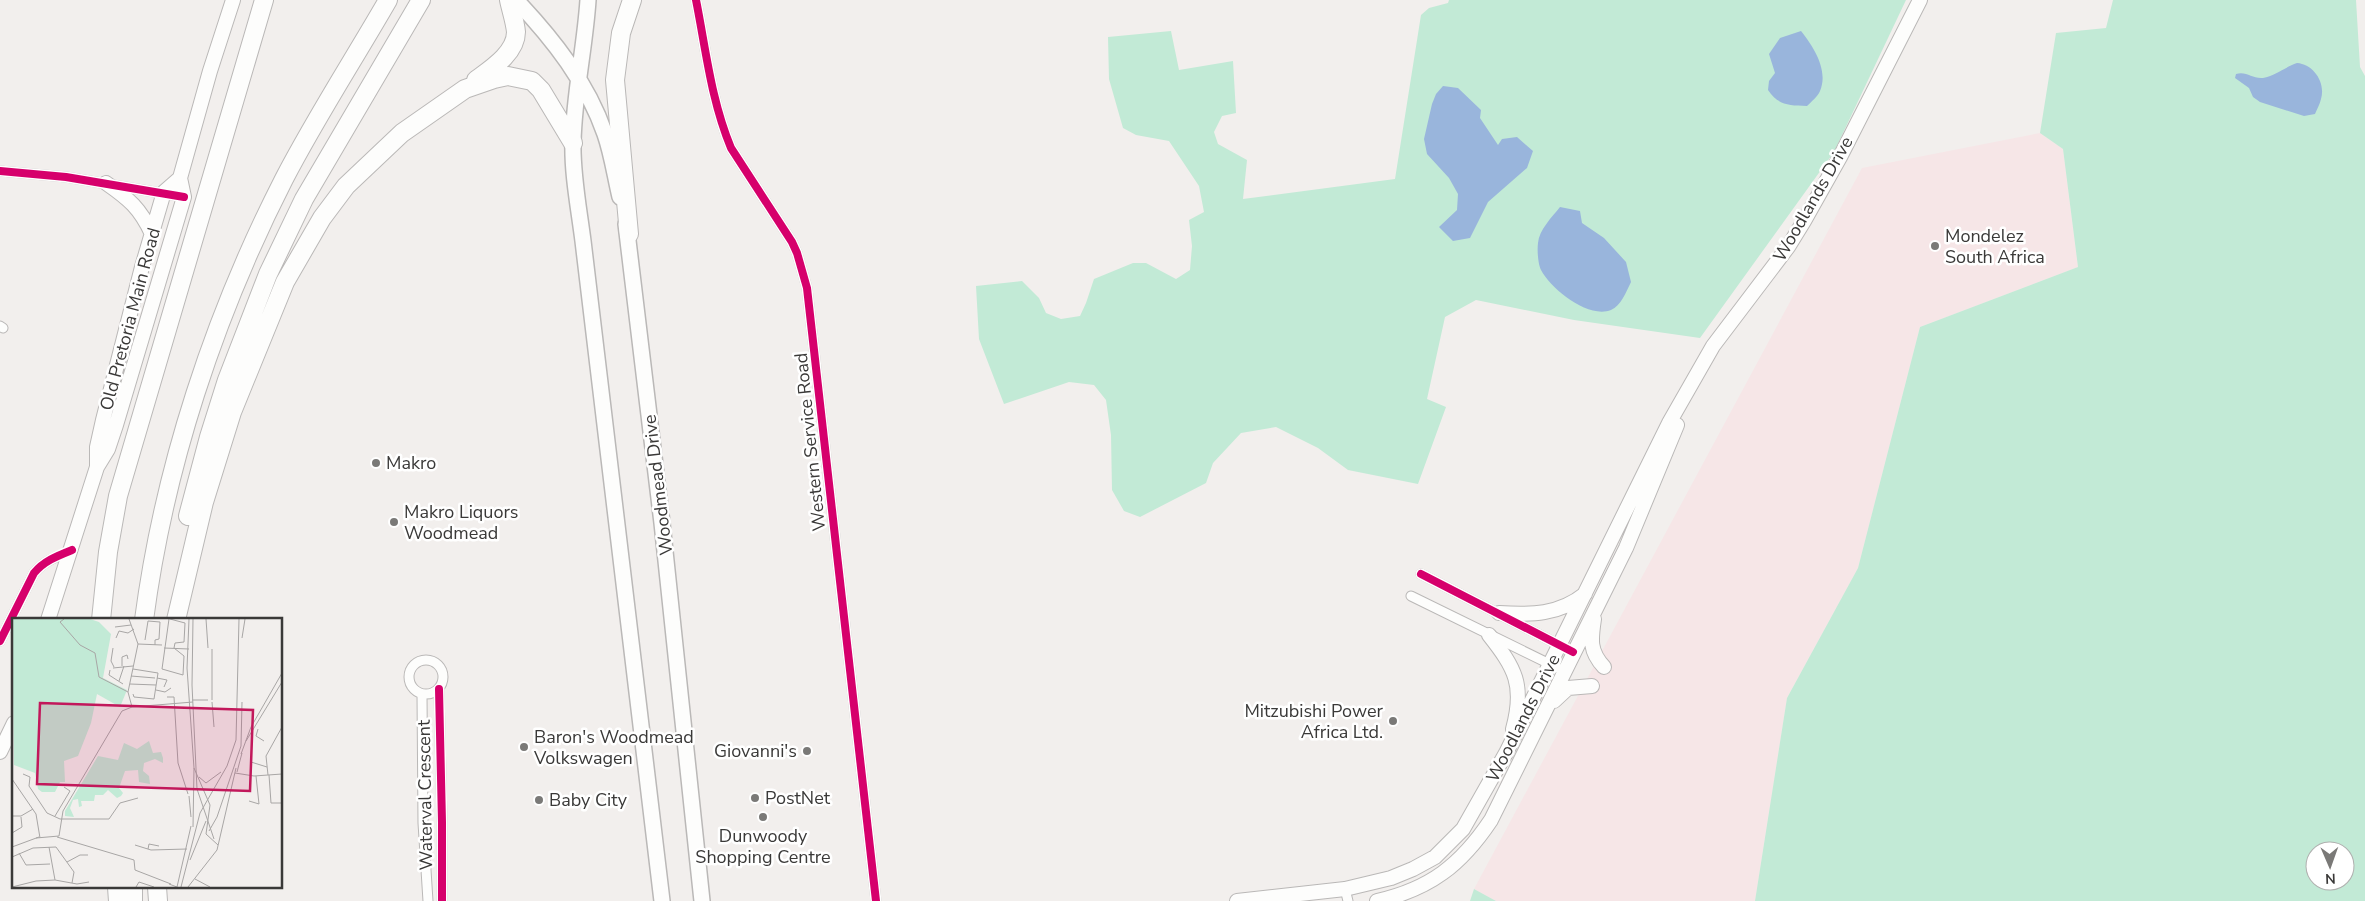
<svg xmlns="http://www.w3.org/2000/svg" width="2365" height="901" font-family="'Nunito Sans',sans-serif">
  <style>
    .commercial { fill: #f6e6e7 }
    .green { fill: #c2ead6; fill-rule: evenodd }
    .water { fill: #99b5dc }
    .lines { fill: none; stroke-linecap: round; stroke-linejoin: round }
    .street-casing { stroke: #bab8b7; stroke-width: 11 }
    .secondary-casing { stroke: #bab8b7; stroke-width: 16 }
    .primary-casing { stroke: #bab8b7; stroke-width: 18 }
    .highway-casing { stroke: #bab8b7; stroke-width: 20 }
    .street { stroke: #fdfdfc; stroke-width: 9 }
    .secondary { stroke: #fdfdfc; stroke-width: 14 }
    .primary { stroke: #fdfdfc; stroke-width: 15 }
    .highway { stroke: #fdfdfc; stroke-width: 18 }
    .cycleway-casing { stroke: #fff; stroke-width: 11 }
    .cycleway { stroke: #d6006c; stroke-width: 8 }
    .poi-dot { fill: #7a7977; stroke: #fff; stroke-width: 2 }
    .labels { text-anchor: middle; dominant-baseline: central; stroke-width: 5; stroke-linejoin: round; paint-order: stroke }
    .street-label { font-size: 18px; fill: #3a3938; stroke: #fff }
    .poi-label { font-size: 18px; fill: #3a3938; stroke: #fff; text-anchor: start }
    .inset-road { fill: none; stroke: #a8a6a5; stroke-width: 1 }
    .view { fill: #c2185b; fill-opacity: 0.15; stroke: #c2185b; stroke-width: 2.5 }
    .inset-edge { fill: none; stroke: #3a3938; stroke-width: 2.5 }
  </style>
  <rect width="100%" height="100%" fill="#f2efed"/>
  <!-- commercial -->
  <path class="commercial" d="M2040,133L2063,149L2078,267L1920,327L1858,568L1787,698L1755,901H1496L1474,889L1862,168Z"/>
  <!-- green -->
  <path class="green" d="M1449,0H1906L1834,152L1700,338L1574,320L1476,300L1445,317L1427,399L1446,407L1418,484L1348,470L1318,448L1276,427L1241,433L1213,463L1206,483L1140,517L1124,511L1112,490L1111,435L1106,400L1094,385L1069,382L1004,404L979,339L976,286L1022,281L1039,298L1046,313L1061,319L1080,316L1086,303L1094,279L1133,263H1146L1176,279L1190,270L1192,246L1189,220L1204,212L1199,186L1169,141L1136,135L1123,128L1109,79L1108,37L1171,31L1179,70L1233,61L1236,113L1222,116L1214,132L1218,144L1247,160L1243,199L1395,179L1421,15L1429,8L1448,3Z
    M2113,0H2356L2360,67L2365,76V901H1755L1787,698L1858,568L1920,327L2078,267L2063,149L2040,133L2056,33L2106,28ZM2315,851H2345V881H2315Z
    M1474,889L1496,901H1470Z"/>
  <!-- water -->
  <path class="water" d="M1801,31C1813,46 1829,70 1820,91C1818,96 1811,102 1807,106C1789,105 1779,106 1768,90L1769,81L1775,73L1769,54L1780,38Z
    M2297,63C2313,64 2326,82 2321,99C2320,104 2317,109 2315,114L2304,116L2260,102L2253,97L2249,88L2235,78L2236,74C2247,71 2252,79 2263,78C2275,76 2285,67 2297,63Z
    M1443,86L1458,88L1481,110L1480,118L1498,145L1502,139L1517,137L1533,151L1527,168L1488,202L1470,238L1453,241L1439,227L1457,210L1458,194L1449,178L1427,154L1424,139L1432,104L1436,94Z
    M1560,207L1580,211L1582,223L1604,238L1626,262L1631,282C1626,292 1621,306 1611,310C1588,319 1551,289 1541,270C1538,264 1537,250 1538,243C1539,230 1552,217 1560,207Z"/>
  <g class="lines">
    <defs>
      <path id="street" d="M696,0C706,50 711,100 731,148L792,242L797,253L807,288L876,901
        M0,171L66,177L184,197
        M0,326L3,328
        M1421,574L1573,652
        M1411,596L1564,671
        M0,641L34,573C44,561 57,556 72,551
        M409 677a17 17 0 1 1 34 0a17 17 0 1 1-34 0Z
        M439,689L442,822V901
        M422,694L423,823L428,901
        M1345,889L1348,901"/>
      <path id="secondary" d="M106,183C129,199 140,208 152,234
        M97,466V447L103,420L142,267L164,192L180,178
        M1499,613C1531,615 1559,615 1585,594
        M1594,619C1591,639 1589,651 1604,667
        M48,620L97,467L108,449L116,425L184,197L180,178L210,71L233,0
        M1489,635C1515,668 1525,685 1513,729
        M1554,701L1568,688L1592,686
        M0,752L14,723
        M1237,901L1345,889L1391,878L1413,869L1435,857L1463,829L1506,753L1669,423L1713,346L1788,247L1804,221L1840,157L1920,0
        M1377,901C1430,889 1461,865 1491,820L1626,548L1677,425"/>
      <path id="primary" d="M516,0C553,39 587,82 605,134C612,154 615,176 620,197
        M588,0C585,47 574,94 573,142C572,174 579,209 583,241L662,901
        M626,224L662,523L702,901"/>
      <path id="highway" d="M476,80C491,69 516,53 516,32C515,21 511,10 509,0
        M629,234L615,80L621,33L632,0
        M188,516L209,437L227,380L268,274L304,199L421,0
        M101,620L108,552L118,496L264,0
        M144,620C164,468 214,316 284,179C315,119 354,59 388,0
        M176,620L204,502L232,412L285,282L322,218L346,186L402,133L465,89L494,79L508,76L532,81L541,90L573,143
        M117,887L118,901
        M133,887V901
        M157,887L158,901"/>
    </defs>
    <!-- street casing -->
    <use href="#street" class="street-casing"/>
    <!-- secondary casing -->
    <use href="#secondary" class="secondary-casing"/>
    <!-- primary casing -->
    <use href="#primary" class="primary-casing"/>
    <!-- highway casing -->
    <use href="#highway" class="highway-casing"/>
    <!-- street -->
    <use href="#street" class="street"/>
    <!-- secondary -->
    <use href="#secondary" class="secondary"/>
    <!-- primary -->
    <use href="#primary" class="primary"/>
    <!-- highway -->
    <use href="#highway" class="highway"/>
    <defs>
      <path id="cycleway" d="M696,0C706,50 711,100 731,148L792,242L797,253L807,288L876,901
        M0,171L66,177L184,197
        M1421,574L1573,652
        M0,641L34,573C44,561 57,556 72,550
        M439,689L442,822V901"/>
    </defs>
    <!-- cycleway casing -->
    <use href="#cycleway" class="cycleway-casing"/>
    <!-- cycleway -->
    <use href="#cycleway" class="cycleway"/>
  </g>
  <!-- markers -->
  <g class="poi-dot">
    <circle cx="1935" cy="246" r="5"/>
    <circle cx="376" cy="463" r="5"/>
    <circle cx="394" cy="522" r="5"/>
    <circle cx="1393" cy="721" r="5"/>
    <circle cx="524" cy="747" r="5"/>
    <circle cx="807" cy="751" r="5"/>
    <circle cx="755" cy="798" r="5"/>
    <circle cx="539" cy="800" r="5"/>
    <circle cx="763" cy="817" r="5"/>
  </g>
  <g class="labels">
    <!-- street labels -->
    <g class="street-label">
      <text transform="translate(1813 199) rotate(-60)">Woodlands Drive</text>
      <text transform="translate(130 319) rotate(-75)">Old Pretoria Main Road</text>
      <text transform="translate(810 442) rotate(-96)">Western Service Road</text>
      <text transform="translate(658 485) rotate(-97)">Woodmead Drive</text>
      <text transform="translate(1523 718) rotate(-63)">Woodlands Drive</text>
      <text transform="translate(425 795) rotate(-91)">Waterval Crescent</text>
    </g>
    <!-- poi labels -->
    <g class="poi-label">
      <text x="1945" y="236">Mondelez<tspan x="1945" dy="21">South Africa</tspan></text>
      <text x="386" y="463">Makro</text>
      <text x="404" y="512">Makro Liquors<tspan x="404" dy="21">Woodmead</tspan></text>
      <text x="1383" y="711" text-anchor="end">Mitzubishi Power<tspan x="1383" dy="21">Africa Ltd.</tspan></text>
      <text x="534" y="737">Baron's Woodmead<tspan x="534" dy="21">Volkswagen</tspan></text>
      <text x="797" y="751" text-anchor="end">Giovanni's</text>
      <text x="765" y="798">PostNet</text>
      <text x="549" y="800">Baby City</text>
      <text x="763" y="836" text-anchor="middle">Dunwoody<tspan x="763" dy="21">Shopping Centre</tspan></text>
    </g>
  </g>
  <!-- overview -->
  <g transform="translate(12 618)">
    <rect width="270" height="270" fill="#f2efed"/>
    <path d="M0,1H78L87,4L99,16L91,60L115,72L108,89L85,76L79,105L66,138L52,143L53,164H48L43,174H30L26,171L23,155L2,147ZM137,123L141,135L149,134L151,140V145L143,141L132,145L131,153L137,158L138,166L127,164L126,152L113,153L107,170L111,175L109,178L105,180L96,172L91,177H83L82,183H69L70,188L67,189L66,181L61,182L58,190L62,199L53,198V193L86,138L106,142L112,125L125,131Z" fill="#c2ead6"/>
    <path class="inset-road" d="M52,1L48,4L68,27L83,35L87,59L116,74M117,1L126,26L116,74L120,89M157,1L150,51L171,57L172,38L162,30M158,1L173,5L172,24L163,25L162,30M177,1L175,50L182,150L198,187L194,216L206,227M181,1L180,67L185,171L202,221M194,1L196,30M103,9L119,7M104,20L107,13L116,15L122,11M230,20L233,1M133,22L136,3L148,4L147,21L143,22V27M126,26L150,27M101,30L99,43L102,49M152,30L177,31M200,31V82M110,48V39L115,37L116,41M101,50L121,48M121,51L146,55L142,81L122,79L121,76M98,52L97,57L111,66M119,58L143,60M145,60L155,62L152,69M107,63L112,48M118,66L144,67M144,72L153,74L159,70M155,79H162L166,145L176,176M180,82H196M200,84L202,109M246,111L244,118L252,123M234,123L270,64M229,136L239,109L270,55M239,144L255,149M225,154L230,135M223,155L242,158L270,156M11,156L18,159L17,168L35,195L48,201H97L108,185L126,180M256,157L254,138L270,109M257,157L259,185H270M187,159L194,165L209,154M0,161L24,196L28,220M177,178L179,199M237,183L247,186L244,158M0,198H9L21,191M43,198L58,173L52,169M181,209L182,150M197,213L205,199L229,128L230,84M0,215L10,209L9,199M45,219L122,242L123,252M24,220L47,218L51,193L110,93L120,89L181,84M123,227L139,232L175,231M0,229L27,219M37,229L43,262M136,231L137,226L147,228M7,235L14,247L38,246M0,239L21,230L44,229L62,254L60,265M178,242L194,203M55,244L68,237H76M123,252L159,266M183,261L198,269M157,266L165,269L179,208M0,269L24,263L43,262L65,266L77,264M124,269L127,264L142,269M169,269L188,195L215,148L224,122L227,1M176,269L205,232L224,150"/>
    <path class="view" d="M28,85L241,92L238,173L25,166Z"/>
    <rect width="270" height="270" class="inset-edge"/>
  </g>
  <!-- north arrow -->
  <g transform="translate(2330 866) rotate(178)"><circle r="24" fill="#ffffff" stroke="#b0b0af"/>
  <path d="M0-4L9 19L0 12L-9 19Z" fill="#7a7977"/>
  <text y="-8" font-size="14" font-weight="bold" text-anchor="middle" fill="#3a3938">N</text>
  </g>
</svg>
